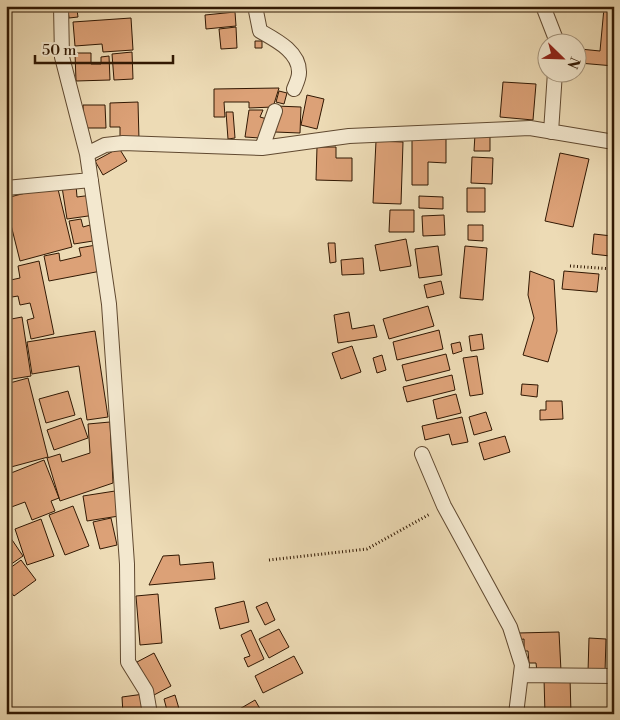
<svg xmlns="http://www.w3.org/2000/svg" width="620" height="720" font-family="'Libre Bodoni',serif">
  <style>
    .building { fill: #dca177; stroke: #311803 }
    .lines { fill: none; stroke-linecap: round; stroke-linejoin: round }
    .street-casing { stroke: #604930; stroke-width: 16 }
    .path { stroke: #311803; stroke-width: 3; stroke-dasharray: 1 2.5; stroke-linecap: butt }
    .street { stroke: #f3e8cf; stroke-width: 14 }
  </style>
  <rect width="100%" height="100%" fill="#eddbb5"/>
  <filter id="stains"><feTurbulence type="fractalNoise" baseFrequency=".004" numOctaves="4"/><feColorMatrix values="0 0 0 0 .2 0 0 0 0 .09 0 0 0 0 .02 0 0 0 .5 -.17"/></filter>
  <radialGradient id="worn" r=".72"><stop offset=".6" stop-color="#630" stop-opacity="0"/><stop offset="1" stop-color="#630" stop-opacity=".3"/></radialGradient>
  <!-- building -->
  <path class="building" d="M77,6H113V10H77Z
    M139,6H174L139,9Z
    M198,6H211L210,12L198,11Z
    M604,8L614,9V66L579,63L580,49L600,51Z
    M77,10L78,17L69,18L68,11Z
    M235,12L236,26L206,29L205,15Z
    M131,18L133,50L103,52L102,44L75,46L73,22Z
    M236,27L237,48L221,49L219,29Z
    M255,41H262V48H255Z
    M132,52L133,79L114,80L112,54Z
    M75,53H91V64H101V57L109,56L110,80L76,81Z
    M503,82L536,84L533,120L500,117Z
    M279,88L273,107L249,108V102H224L225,117H214V89Z
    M279,91L287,93L284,104L276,102Z
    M307,95L324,99L317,129L301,125Z
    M138,102L139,140H120V127H110V103Z
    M83,105H105L106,128H84Z
    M276,106L301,107L300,133L275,132Z
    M249,110H263L260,117L267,119L260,138L245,137Z
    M226,112H233L235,138L228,139Z
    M475,134L490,135V151H474Z
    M412,138H446V163L428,162V185H412Z
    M376,141L403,142L401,204L373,203Z
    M317,147H336V158H352V181L316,180Z
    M119,148L127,161L103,175L95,161Z
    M560,153L589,159L573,227L545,221Z
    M472,157L493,158L492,184L471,183Z
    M57,185L72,247L20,261L6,205V198Z
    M76,185L77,197L92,195L95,215L67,219L62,187Z
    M467,188H485V212H467Z
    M419,196L443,197V209L419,208Z
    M390,210H414V232H389Z
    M444,215L445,235L423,236L422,216Z
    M81,219L83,227L90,225L93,241L74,244L69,221Z
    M468,225H483V241L468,240Z
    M594,234L612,236L610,256L592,254Z
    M406,239L411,266L380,271L375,245Z
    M328,243H335L336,262L330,263Z
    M96,245L101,271L49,281L44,256L59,253L60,261L81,256L79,248Z
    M438,246L442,275L419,278L415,249Z
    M465,246L487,248L483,300L460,298Z
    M363,258L364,274L342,275L341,260Z
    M39,261L54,334L31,339L27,320L34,318L30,303L20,305L18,296L12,297L11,292L6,293V281L20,278L18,266Z
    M530,271L554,280L557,331L548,362L523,355L534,318L528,295Z
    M564,271L599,274L597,292L562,289Z
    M441,281L444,294L427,298L424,285Z
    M428,306L434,326L389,339L383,319Z
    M349,312L352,329L374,325L377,337L338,343L334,315Z
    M22,317L31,376L6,380V320Z
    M439,330L443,349L397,360L393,342Z
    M95,331L108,417L87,420L79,366L32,374L27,342Z
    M482,334L484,349L471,351L469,336Z
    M460,342L462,351L453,354L451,344Z
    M352,346L361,372L341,379L332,353Z
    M446,354L450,370L406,381L402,365Z
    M382,355L386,370L377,373L373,358Z
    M477,356L483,394L470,396L463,358Z
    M452,375L455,390L407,402L403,387Z
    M28,378L48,457L11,467L6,450V384Z
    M522,384L538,385L537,397L521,395Z
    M68,391L75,415L46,423L39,399Z
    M456,394L461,413L437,419L433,400Z
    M546,401H562L563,419L540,420V410H546Z
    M486,412L492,430L474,435L469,417Z
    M462,417L468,442L452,445L449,434L425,440L422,426Z
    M81,418L88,438L54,450L47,430Z
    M110,422L113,483L60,501L47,458L60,454L62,462L90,453L88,424Z
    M505,436L510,452L484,460L479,443Z
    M44,460L59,498L51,501L55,511L32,520L25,502L6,509V475Z
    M115,491L119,516L87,521L83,496Z
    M73,506L89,546L65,555L49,515Z
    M111,518L117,545L100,549L93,522Z
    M41,519L54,556L27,565L15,529Z
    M6,531L23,556L7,567L6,566Z
    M179,555L180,565L213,562L215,579L149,585L163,556Z
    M21,560L36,580L14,596L6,586V571Z
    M158,594L162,643L140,645L136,596Z
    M244,601L249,622L220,629L215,608Z
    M267,602L275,620L265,625L256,607Z
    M279,629L289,647L269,658L259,639Z
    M251,630L264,659L248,667L244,658L250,656L241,635Z
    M559,632L561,671L537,672L536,663H529L528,651H524V639L518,640V633Z
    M613,632H614V670H613Z
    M589,638L606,639L605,672H588Z
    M154,653L171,686L154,695L137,662Z
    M294,656L303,673L263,693L255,676Z
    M570,678L571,714H545L544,679Z
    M144,694L145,714H123L122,697Z
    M175,695L180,712L168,714L164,699Z
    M255,700L263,714H231Z"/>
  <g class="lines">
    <defs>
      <path id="street" d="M61,6L62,57L87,154L109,304L127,564L128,662L146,691L150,714
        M255,6L260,31C276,40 300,52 299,73C299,78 296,84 294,89
        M543,6L557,42
        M551,132L555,72
        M262,148L275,111
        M87,154L105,145L123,143L262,148L349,136L530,128L614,142
        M6,188L91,180
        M422,454L444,506L510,627L522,665L516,714
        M521,675L614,676"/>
    </defs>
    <!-- street casing -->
    <use href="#street" class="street-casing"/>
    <!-- path -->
    <path class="path" d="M570,266L614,269
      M269,560L367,549L430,514"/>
    <!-- street -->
    <use href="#street" class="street"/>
  </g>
  <!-- margin -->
  <rect width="620" height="720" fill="none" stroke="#eddbb5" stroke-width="25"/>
  <rect x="8" y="8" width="605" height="705" fill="none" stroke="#311803" stroke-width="2.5"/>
  <rect x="12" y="12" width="595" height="695" fill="none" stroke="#311803"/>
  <!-- north arrow -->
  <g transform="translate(562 58) rotate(113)"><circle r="24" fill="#f3e8cf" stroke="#a5957d"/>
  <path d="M0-4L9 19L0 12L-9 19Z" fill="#8f2418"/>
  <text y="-8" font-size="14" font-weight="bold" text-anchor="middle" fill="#311803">N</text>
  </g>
  <!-- scale -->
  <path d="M35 55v8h138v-8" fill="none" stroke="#311803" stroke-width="2.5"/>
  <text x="42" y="55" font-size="15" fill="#311803" stroke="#f3e8cf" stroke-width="4" paint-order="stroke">50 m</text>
  <rect width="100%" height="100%" filter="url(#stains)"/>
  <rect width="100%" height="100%" fill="url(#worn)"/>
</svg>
